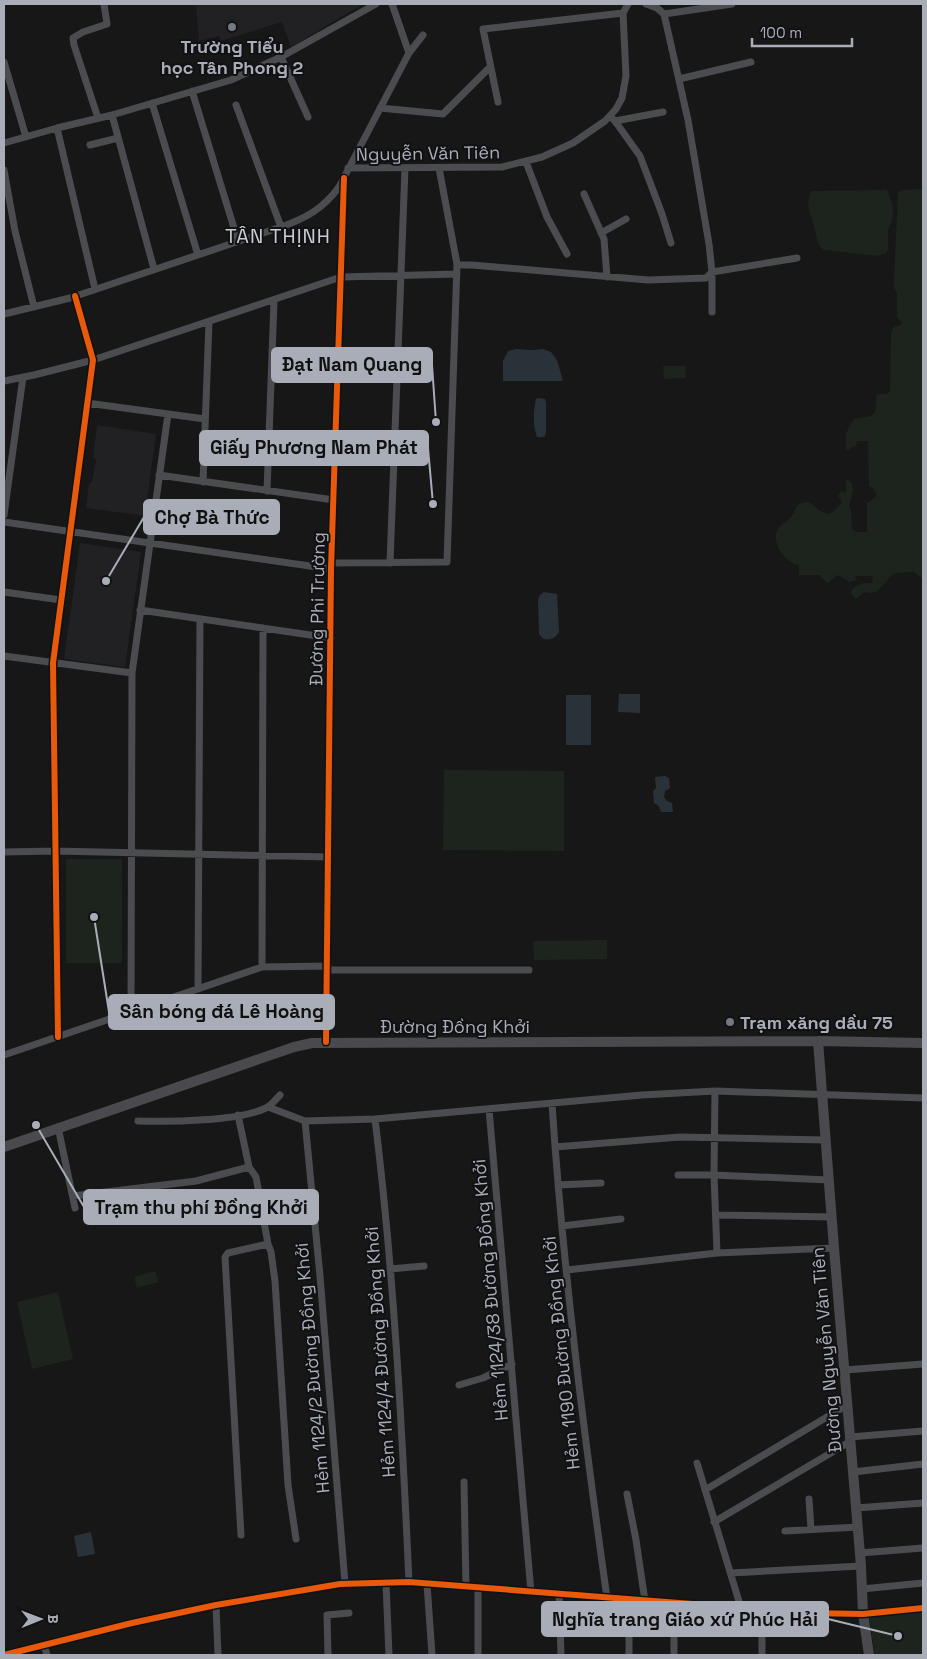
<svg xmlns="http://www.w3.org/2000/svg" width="927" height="1659" font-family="'Space Grotesk',sans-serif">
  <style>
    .built { fill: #212123 }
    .green { fill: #1d241e }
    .water { fill: #2a3239 }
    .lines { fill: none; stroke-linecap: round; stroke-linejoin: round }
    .street { stroke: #4b4c50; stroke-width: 7 }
    .secondary { stroke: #4a4a4e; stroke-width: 10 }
    .cycleway-casing { stroke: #111113; stroke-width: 9 }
    .cycleway { stroke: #e8590c; stroke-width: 6 }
    .poi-dot { fill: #757880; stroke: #111113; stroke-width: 2 }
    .labels { text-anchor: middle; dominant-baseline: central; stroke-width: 4; stroke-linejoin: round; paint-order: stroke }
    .poi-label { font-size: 18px; font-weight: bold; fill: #a8adb8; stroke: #111113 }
    .street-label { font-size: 18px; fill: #a8adb8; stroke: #111113 }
    .quarter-label { font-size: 20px; letter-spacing: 1px; fill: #c9ccd4; stroke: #111113 }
    .leader { fill: none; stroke: #a8adb8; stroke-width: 2 }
    .callout-dot { fill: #a8adb8; stroke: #111113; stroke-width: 2 }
    .callout { fill: #a8adb8; stroke: #a8adb8; stroke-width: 2 }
    .callout-label { font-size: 19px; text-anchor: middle; font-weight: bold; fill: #111 }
  </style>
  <rect width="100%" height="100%" fill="#171717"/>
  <!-- built -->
  <path class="built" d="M196,4H363L291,47L282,22L221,41L219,36L199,41Z
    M97,425L156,434L145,516L86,508L89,484L92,481L96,461L93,457Z
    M80,543L141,552L125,667L64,659Z"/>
  <!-- green -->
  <path class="green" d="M923,189V577H920L914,572L895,573C882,581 882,597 864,592L856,599L851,594L853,588L863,583H872L873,578L872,576H855L856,580L849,582L838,575L827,583L819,575H799V565C786,564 770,542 778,529C781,524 787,522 790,518C799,509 792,503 809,502C823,513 828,521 842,502L838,496L841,492H846V480H849L852,483L853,491L849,507L851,510L852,529L856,532H867V503L875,498L877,494L873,488L869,486L868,441H857L856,446H853L848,451L846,449V433L854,419L871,416L875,412L877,394H887L890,391L891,333L894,327L901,325L902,323L897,317V293L894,288V281L898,193L901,190Z
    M887,190L892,203L893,217L888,230V249L886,253L877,256L824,250C816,243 817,239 815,229C812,213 804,210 811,191Z
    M663,366H685L686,378L664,379Z
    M444,770L564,771V851L443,850Z
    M66,859H122V963H66Z
    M607,940V959L534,960L533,941Z
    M155,1271L159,1282L137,1288L134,1277Z
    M58,1292L73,1359L32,1369L17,1302Z
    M923,1612V1655H875L869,1617Z"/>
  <!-- water -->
  <path class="water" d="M516,349L532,350L543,349L551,352L557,360L563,381H503V361L508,351Z
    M538,398L545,399L546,403V432L545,436L543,437H537C533,426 533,411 536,399Z
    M544,592L557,594L559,632C555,639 550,640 543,639L539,634L538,600L540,595Z
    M619,694H640V713L618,712Z
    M566,695H591V745H566Z
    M665,776L669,778L670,788L665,791L664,797L667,801L672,803L673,812H661L659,806L654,803L653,791L656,788L655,777Z
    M91,1532L95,1554L78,1557L74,1536Z"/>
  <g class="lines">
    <!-- street -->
    <path class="street" d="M392,4L409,53
      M646,4L657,8L664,14L688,120L709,244L712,272V312
      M664,14L732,4
      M281,57L308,117
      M4,62L26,137
      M679,79L751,62
      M192,91L238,241
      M498,102L483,29L623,13
      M152,103L198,255
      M236,105L281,227
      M380,108L443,114L490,67
      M112,115L154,269
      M610,116L615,121L640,156L662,214L671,243
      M98,118L74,45L73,38L83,32L107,24L104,4
      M615,121L663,112
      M57,128L95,289
      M4,143L57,128L112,115L231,80L281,57L376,4
      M90,145L118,138
      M526,162L547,217L567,254
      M348,168L502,167L542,157L573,143L605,121L616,109L622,98L626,76L623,13L628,4
      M4,170L15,231L34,307
      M584,194L604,239L607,277
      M601,233L626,219
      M457,265H472L648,280L706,278L712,272L797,258
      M4,314L70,298L281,227C306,218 323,209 339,187L409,53L423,35
      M4,381L34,375L93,360L341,277L457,274
      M87,403L205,419
      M159,475L334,500
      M203,482L209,322
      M267,491L274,301
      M4,515L23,377
      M4,522L331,569
      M332,563L447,562L457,264L439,168
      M390,563L405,168
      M4,592L61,600
      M140,610L331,638
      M4,656L132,673
      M4,852L55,851L328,857
      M262,967L263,628
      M328,970H529
      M198,989L200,619
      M131,1013L132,673L168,414
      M58,1037L53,663L93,360L75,296
      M326,1042L331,569L344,178
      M4,1055L262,967L328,966
      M715,1091L714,1175L717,1253
      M552,1104C563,1269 584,1434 607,1598
      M268,1107L305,1121L375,1119L642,1095L715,1091L923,1098
      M489,1109L531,1592
      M238,1115L249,1167L256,1177L268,1244L271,1252L275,1281L288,1485L296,1539
      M375,1119C394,1273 402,1428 409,1582
      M138,1121C170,1122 239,1121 266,1108C272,1105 276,1099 280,1095
      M305,1121L320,1276L345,1583
      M58,1127L75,1208
      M555,1147L680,1137L826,1140
      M678,1175H714L829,1180
      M558,1185L601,1183
      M73,1196L196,1181L249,1167
      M716,1215L832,1217
      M562,1226L621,1219
      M390,1269L424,1266
      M567,1270L717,1253L834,1248
      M845,1370L923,1364
      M459,1385L483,1378L512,1364
      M850,1437L923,1431
      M697,1463L741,1608
      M853,1472L923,1464
      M464,1482L466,1587
      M705,1490L847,1405
      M627,1494L636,1540L645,1601
      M809,1499L811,1529
      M856,1508L923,1503
      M714,1522L851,1441
      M785,1531L858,1527
      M241,1535L225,1257L228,1253L268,1244
      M860,1553L923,1548
      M731,1573L861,1566
      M386,1583L389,1655
      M427,1584L432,1655
      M862,1589L923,1583
      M559,1594L561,1655
      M629,1600V1655
      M216,1605L218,1655
      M762,1637V1655
      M44,1645L47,1655
      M4,1655L132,1623L216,1605L340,1584L409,1582L808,1613L863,1614L923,1608
      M328,1655L327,1615L349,1613
      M478,1655V1588
      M674,1655V1631"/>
    <!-- secondary -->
    <path class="secondary" d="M818,1041L834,1248L861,1566L863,1614L869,1655
      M4,1147L294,1047L312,1043L818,1041L923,1043"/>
    <defs>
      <path id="cycleway" d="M58,1037L53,663L93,360L75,296
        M326,1042L331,569L344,178
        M4,1655L132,1623L216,1605L340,1584L409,1582L808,1613L863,1614L923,1608"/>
    </defs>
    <!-- cycleway casing -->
    <use href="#cycleway" class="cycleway-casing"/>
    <!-- cycleway -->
    <use href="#cycleway" class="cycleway"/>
  </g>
  <!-- markers -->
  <g class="poi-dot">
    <circle cx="232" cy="27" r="5"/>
    <circle cx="730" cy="1022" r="5"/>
  </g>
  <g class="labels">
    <!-- poi labels -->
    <g class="poi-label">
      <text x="232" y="46">Trường Tiểu<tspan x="232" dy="21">học Tân Phong 2</tspan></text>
      <text x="740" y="1022" text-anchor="start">Trạm xăng dầu 75</text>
    </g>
    <!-- street labels -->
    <g class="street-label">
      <text transform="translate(428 153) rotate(-1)">Nguyễn Văn Tiên</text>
      <text transform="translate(317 609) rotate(-89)">Đường Phi Trường</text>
      <text x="455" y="1026">Đường Đồng Khởi</text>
      <text transform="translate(490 1290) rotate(-95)">Hẻm 1124/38 Đường Đồng Khởi</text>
      <text transform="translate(826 1350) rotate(-95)">Đường Nguyễn Văn Tiên</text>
      <text transform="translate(380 1352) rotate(-94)">Hẻm 1124/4 Đường Đồng Khởi</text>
      <text transform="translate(561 1353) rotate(-96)">Hẻm 1190 Đường Đồng Khởi</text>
      <text transform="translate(312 1368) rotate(-95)">Hẻm 1124/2 Đường Đồng Khởi</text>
    </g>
    <!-- quarter labels -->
    <g class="quarter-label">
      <text x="278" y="236">TÂN THỊNH</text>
    </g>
  </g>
  <!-- callouts -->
  <path class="leader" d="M436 422L432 365M433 504L428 448M106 581L144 517M94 917L109 1012M36 1125L84 1207M898 1636L828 1619"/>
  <g class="callout-dot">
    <circle cx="436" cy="422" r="5"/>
    <circle cx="433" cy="504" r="5"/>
    <circle cx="106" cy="581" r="5"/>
    <circle cx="94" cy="917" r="5"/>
    <circle cx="36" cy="1125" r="5"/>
    <circle cx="898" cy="1636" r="5"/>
  </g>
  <g class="callout">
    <rect x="272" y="348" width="160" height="34" rx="5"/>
    <rect x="200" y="431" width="228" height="34" rx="5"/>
    <rect x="144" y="500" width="135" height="34" rx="5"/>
    <rect x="109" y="995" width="225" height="34" rx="5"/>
    <rect x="84" y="1190" width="234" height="34" rx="5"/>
    <rect x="542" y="1602" width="286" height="34" rx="5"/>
  </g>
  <g class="callout-label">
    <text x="352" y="371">Đạt Nam Quang</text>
    <text x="314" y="454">Giấy Phương Nam Phát</text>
    <text x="212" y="524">Chợ Bà Thức</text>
    <text x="222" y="1018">Sân bóng đá Lê Hoàng</text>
    <text x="201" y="1214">Trạm thu phí Đồng Khởi</text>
    <text x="685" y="1626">Nghĩa trang Giáo xứ Phúc Hải</text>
  </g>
  <!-- border -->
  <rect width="927" height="1659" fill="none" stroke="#a8adb8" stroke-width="10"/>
  <!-- north arrow -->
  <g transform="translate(40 1619) rotate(89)" stroke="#111113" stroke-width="4" paint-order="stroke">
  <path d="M0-4L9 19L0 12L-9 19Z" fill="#a8adb8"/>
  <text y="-8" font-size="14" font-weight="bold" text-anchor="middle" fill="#a8adb8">B</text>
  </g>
  <!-- scale -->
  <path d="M752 38v8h100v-8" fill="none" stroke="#a8adb8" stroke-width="2.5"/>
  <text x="760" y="38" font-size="15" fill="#a8adb8" stroke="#111113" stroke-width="4" paint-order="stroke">100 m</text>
</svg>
